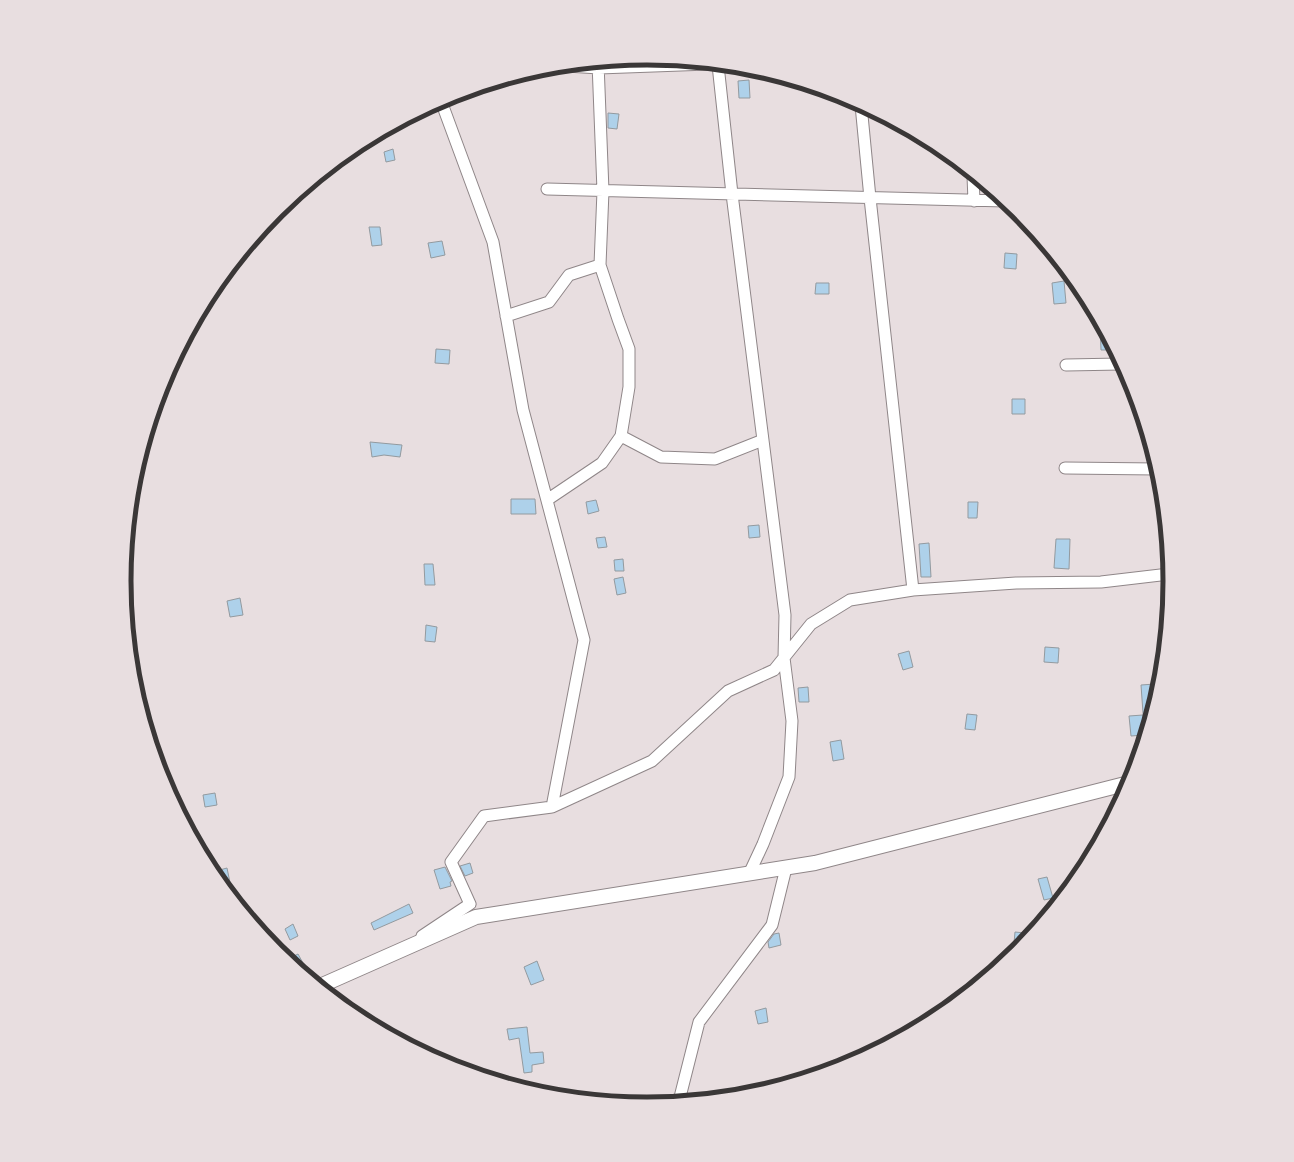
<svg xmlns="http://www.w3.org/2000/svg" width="1294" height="1162" font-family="'Nunito Sans',sans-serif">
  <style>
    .building { fill: #aed1ea; stroke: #939a9f }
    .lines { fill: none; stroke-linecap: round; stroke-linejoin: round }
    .minor-casing { stroke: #8f8688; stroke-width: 13 }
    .tertiary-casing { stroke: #8f8688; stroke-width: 16 }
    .minor { stroke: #fff; stroke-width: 11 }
    .tertiary { stroke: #fff; stroke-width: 14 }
    .rim { fill: none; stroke: #3a3737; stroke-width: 5 }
  </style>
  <rect width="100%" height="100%" fill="#e8dee0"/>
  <!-- building -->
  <path class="building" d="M749,80L750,98H739L738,81Z
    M608,113L619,114L617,129L608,128Z
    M393,149L395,160L386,162L384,152Z
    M369,227H380L382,245L372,246Z
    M442,241L445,255L431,258L428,243Z
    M1005,253L1017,254L1016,269L1004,268Z
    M1064,281L1066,303L1054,304L1052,283Z
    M816,283H829V294H815Z
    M1100,324L1113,350H1101Z
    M436,349L450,350L449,364L435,363Z
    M1012,399H1025V414H1012Z
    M370,442L402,445L400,457L384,455L372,457Z
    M511,499H535L536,514H511Z
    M596,500L599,511L588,514L586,502Z
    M968,502H978L977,518H968Z
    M759,525L760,537L749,538L748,526Z
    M605,537L607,547L598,548L596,538Z
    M1056,539H1070L1069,569L1054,568Z
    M929,543L931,577H921L919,544Z
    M623,559L624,571H615L614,560Z
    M424,564H433L435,585H425Z
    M623,577L626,593L617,595L614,579Z
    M240,598L243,615L230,617L227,601Z
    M426,625L437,627L435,642L425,641Z
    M1045,647L1059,648L1058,663L1044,662Z
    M909,651L913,667L903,670L898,654Z
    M1155,684L1156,696L1144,735L1131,736L1129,716L1143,715L1144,727L1141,685Z
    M808,687L809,702H799L798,688Z
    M967,714L977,715L975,730L965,729Z
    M841,740L844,759L833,761L830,742Z
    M215,793L217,805L205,807L203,795Z
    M470,863L473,873L465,876L460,866Z
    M445,867L452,881L450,882L451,886L440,889L434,870Z
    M227,868L233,897L217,878L216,871Z
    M1047,877L1053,898L1044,900L1038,879Z
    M409,904L413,913L374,930L371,923Z
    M293,924L298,936L290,940L285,929Z
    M1015,932L1025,933L1024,942L1013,954Z
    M779,933L781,945L769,948L768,942L774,934Z
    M298,954L303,963L297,967L288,959Z
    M537,961L544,980L531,985L524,967Z
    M766,1008L768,1022L758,1024L755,1011Z
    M527,1027L530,1053L543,1052L544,1063L532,1065V1072L524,1073L519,1038L509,1040L507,1029Z"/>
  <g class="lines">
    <defs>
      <path id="minor" d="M718,65L732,194L785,615L784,658L792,721L789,777L763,844L749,874
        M567,66L599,68L708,64
        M441,101L493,242L523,410L584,640L552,807
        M861,105L870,198L913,590
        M973,176L974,201
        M547,189L1005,201
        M506,316L549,302L569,275L600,265
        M1066,365L1121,364
        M621,436L661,457L715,459L763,440
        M1065,468L1157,469
        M547,500L602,463L621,436L629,387V349L618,319L600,265L603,191L598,63
        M422,936L470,904L451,862L484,816L552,807L652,761L728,691L774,670L811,624L850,600L913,590L1016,583L1101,582L1169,574
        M679,1101L699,1022L772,925L786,868"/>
      <path id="tertiary" d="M320,986L476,917L815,863L1129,783"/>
    </defs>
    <!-- minor casing -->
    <use href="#minor" class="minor-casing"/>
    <!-- tertiary casing -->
    <use href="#tertiary" class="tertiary-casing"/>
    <!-- minor -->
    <use href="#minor" class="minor"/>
    <!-- tertiary -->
    <use href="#tertiary" class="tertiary"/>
  </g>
  <!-- crop -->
  <path d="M0 0H1294V1162H0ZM131 581a516 516 0 1 1 1032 0a516 516 0 1 1-1032 0Z" fill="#e8dee0" fill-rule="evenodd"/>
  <path class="rim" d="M131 581a516 516 0 1 1 1032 0a516 516 0 1 1-1032 0Z"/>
</svg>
